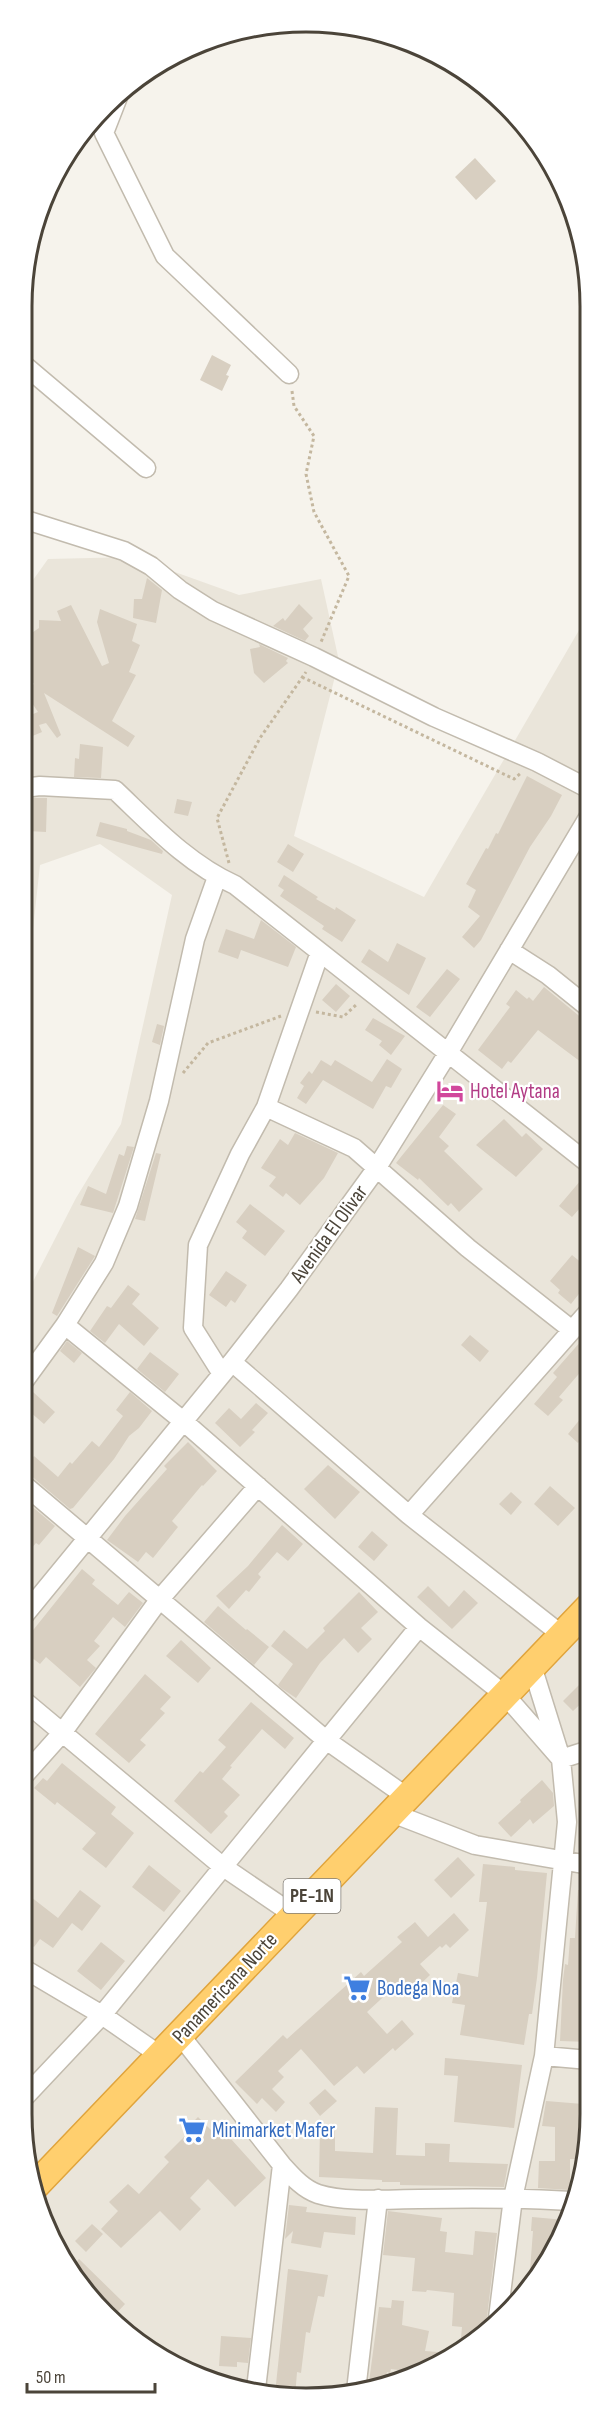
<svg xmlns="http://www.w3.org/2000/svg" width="612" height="2419" font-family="'Sofia Sans Condensed',sans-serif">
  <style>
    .residential { fill: #eae5da }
    .building { fill: #d8cfc1 }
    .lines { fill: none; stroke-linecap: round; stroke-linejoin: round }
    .minor-casing { stroke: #c2bbae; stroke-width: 21 }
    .highway-casing { stroke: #e0a43c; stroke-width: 30 }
    .path { stroke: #c4b79f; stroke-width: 3; stroke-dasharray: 3 3; stroke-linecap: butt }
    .minor { stroke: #fff; stroke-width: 18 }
    .highway { stroke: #ffcf6e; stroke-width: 27 }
    .labels { text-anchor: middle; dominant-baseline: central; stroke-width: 4.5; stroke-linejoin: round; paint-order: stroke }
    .shield { fill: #fff; stroke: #817c74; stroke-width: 1.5 }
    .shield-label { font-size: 20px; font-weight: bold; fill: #4b4439 }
    .hotel-label { font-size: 21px; fill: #b23c85; stroke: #fff; text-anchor: start }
    .street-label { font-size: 21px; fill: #4b4439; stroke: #fff }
    .shop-label { font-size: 21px; fill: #366cbe; stroke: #fff; text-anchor: start }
    .rim { fill: none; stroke: #4b4439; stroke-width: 3 }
  </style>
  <rect width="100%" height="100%" fill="#f6f3ec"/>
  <!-- residential -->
  <path class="residential" d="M133,557L239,595L321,579L339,661L294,836L424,897L589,613V2151L553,2255L480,2339L380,2388L287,2397L180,2369L92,2301L43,2222L21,2113L22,1303L76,1198L121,1124L172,895L100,844L40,865L32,938L23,942V594L48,559Z"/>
  <!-- building -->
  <path class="building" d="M475,158L496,181L476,200L455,177Z
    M212,355L231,365L226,375L229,376L222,391L200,380Z
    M147,578L162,590L156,623L133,618L134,599H142Z
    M299,604L313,618L303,629L309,636L305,641L273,626L283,618L285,621Z
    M71,605L102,666L109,663L97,622L100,609L137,624L132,641L140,645L129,672L136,675L112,721L135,736L128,747L44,693L61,735L57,738L46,723L39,725L42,732L23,740V718L38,712L24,691L34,684L23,670V639L39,628V620L61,621L57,611Z
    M259,644L288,658L286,661L288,663L264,683L254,673L250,649L260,647Z
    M80,744L103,747L101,778L74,777L75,758L79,759Z
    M527,776L562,795L551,816L530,847L481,940L474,948L462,937L480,916L468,907L476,890L466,884L486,848L488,849L496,833L498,834Z
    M33,798H47L46,832L28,831L29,812L26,802Z
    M177,799L192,802L188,816L174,813Z
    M100,822L127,829V831L151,840L163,851L162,854L96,836Z
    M288,844L304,854L293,872L277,862Z
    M284,875L318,897L316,899L335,910L336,907L356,920L342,942L322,929L324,926L280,896L284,890L278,886Z
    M261,920L296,947L288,967L241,950L238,959L218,952L226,929L254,939Z
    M397,943L426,958L409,995L361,962L369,949L388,962Z
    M447,969L460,979L430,1017L416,1007Z
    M336,984L350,996L336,1012L322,1000Z
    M544,987L589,1024V1068L538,1030L511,1063L508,1061L502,1069L478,1050L510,1007L506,1004L516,990L527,999L529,997L533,1001Z
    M373,1018L405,1036L391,1055L379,1045L382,1041L365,1030Z
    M157,1024L164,1026L160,1045L152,1042Z
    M387,1059L402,1069L391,1088L386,1086L373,1109L323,1080L306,1104L297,1098L304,1086L300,1083L309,1071L312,1074L321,1060L331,1066L335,1060L372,1082Z
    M443,1105L456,1114L439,1137L449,1146L444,1151L483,1189L459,1212L451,1203L448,1206L419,1178L418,1180L396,1163Z
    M504,1119L522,1137L526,1133L543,1149L516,1177L476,1145Z
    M295,1133L338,1153L324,1178L300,1205L286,1193L283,1197L269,1186L276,1177L261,1168L280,1139L288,1145Z
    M127,1146L134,1147L113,1213L80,1205L88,1186L106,1194L119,1154L124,1156Z
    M156,1153L161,1154L145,1221L135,1219Z
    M581,1180L589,1187V1198L572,1217L559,1206Z
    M250,1204L285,1231L265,1256L242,1238L247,1231L236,1222Z
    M78,1247L95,1256L57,1316L52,1313Z
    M572,1255L589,1269V1281L571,1304L558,1293L560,1290L550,1281Z
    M226,1271L247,1285L235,1303L231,1300L226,1307L209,1295Z
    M128,1285L140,1294L132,1304L159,1328L144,1346L119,1324L105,1343L90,1331L107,1306L111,1308Z
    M589,1332V1362L559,1397L563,1400L548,1416L534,1404L557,1377L553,1373Z
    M470,1335L489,1351L480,1362L461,1345Z
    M67,1341L82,1353L74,1363L60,1351Z
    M150,1352L179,1374L165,1392L137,1369Z
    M33,1392L55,1412L44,1424L22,1405Z
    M130,1392L152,1411L139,1428L129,1436L114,1459L73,1508L70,1509L29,1474L22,1472L34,1456L58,1477L70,1462L72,1464L92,1441L99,1447L123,1416L116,1410Z
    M256,1403L268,1413L252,1430L255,1432L240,1447L215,1423L229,1408L241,1419Z
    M581,1418L589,1425V1430L578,1443L568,1434Z
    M188,1442L217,1471L203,1486L202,1485L172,1521L178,1527L153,1558L146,1552L138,1562L107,1540L125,1516L167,1469L164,1466Z
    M328,1465L360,1492L335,1519L304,1489Z
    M550,1486L575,1508L558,1526L534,1504Z
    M511,1492L522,1502L511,1515L499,1504Z
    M22,1498L55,1526L39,1545L36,1543L22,1559Z
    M282,1525L303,1544L288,1561L277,1552L258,1574L261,1577L249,1592L246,1590L229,1609L216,1596L248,1566Z
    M372,1531L388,1545L374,1561L358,1547Z
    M82,1569L95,1580L92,1584L118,1605L129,1592L143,1603L125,1627L113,1617L94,1641L100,1646L87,1660L96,1668L80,1687L46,1657L40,1664L22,1650V1644Z
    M428,1586L449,1607L464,1590L478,1603L452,1629L417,1597Z
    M359,1592L378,1612L361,1628L372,1639L358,1653L344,1638L320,1663L296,1698L281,1688L278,1685L293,1664L271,1646L284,1630L307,1649L325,1631L323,1628Z
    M218,1606L246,1630L247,1629L269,1647L254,1665L204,1622Z
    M181,1640L211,1668L198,1683L166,1656Z
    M145,1674L171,1697L160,1709L165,1713L140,1740L146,1745L129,1763L95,1734Z
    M581,1683L589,1691V1696L573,1711L563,1701Z
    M251,1702L294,1738L285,1749L262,1729L230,1766L232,1767L222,1779L240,1795L224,1812L228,1816L211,1834L174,1801L200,1771L203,1773L226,1747L218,1740Z
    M62,1763L116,1807L111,1814L134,1833L106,1868L82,1849L96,1833L57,1802L55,1805L34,1788L43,1778L47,1781Z
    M542,1780L553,1793L554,1806L533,1824L530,1819L511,1837L498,1823L521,1802L520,1800Z
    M458,1857L475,1875L451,1898L434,1880Z
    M483,1864L515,1867V1870L547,1873L537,1978L532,2014H529L524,2045L460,2035L465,2005L452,2003L458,1973L478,1977L487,1902H479Z
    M149,1865L181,1891L164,1912L132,1887Z
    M80,1890L101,1906L82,1931L72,1923L53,1948L40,1939L34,1947L21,1938V1893L29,1899L31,1897L58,1918Z
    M578,1890H589V2042L560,2041L563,1980L565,1964L568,1965L570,1938H575Z
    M454,1913L469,1930L450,1948L446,1944L442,1948L440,1946L420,1964L430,1975L413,1991L409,1986L398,1996L392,1989L367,2012L387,2034L402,2020L414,2034L395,2051L393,2048L364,2074L357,2066L334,2086L301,2049L278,2071L284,2077L272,2089L285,2102L276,2112L262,2098L257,2104L235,2082L283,2035L287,2039L361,1972L364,1976L402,1942L397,1937L415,1922L428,1937Z
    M101,1942L125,1961L101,1990L77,1971Z
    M445,2058L522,2065L514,2128L454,2122L458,2076L444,2075Z
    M325,2089L337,2101L320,2116L309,2103Z
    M546,2101L583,2104L581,2159H570V2190L538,2188L539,2161H555V2127L542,2126Z
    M375,2107L398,2108L396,2155L425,2156V2143L450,2144L449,2162L508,2164L504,2187L400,2185V2182H382V2180L319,2177L320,2130L335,2131V2151L373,2153Z
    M198,2117L216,2135L222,2129L266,2178L235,2207L208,2179L190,2198L201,2209L180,2231L160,2211L121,2248L101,2229L118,2211L109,2202L128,2184L139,2194L169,2162L164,2157L188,2133L185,2130Z
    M289,2205L307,2207L306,2212L356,2217L355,2235L324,2232L321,2248L291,2243L293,2231L285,2239Z
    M388,2211L442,2218L440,2231L447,2232L445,2252L473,2255L475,2231L497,2233L487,2317L488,2329L480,2339L460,2349L462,2327L452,2326L454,2293L427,2290L426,2292L412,2291L415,2258L383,2255Z
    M532,2217L565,2220L553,2255L529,2283L533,2231H531Z
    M92,2224L103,2234L86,2252L75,2241Z
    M79,2259L125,2304L113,2317L92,2301L71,2268Z
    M288,2269L328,2275L324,2297L318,2296L310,2333L306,2332L301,2373L297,2372L295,2397H287L275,2394Z
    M392,2300L404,2301L402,2325L429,2331L425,2351L451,2353L413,2372L391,2369L390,2373L387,2372L385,2384L369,2382L379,2307L391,2308Z
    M221,2336L251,2338L248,2363L237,2362V2367L219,2366Z"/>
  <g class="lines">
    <defs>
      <path id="minor" d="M118,97L104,133L165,256L289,374
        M23,364L146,468
        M23,519L124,551L151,566L180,590L213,611L314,657L434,717L537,762L589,789
        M23,788L40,786L115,790C152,825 188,864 235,885L589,1164
        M509,950L548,975L589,1008
        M266,1107L354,1148L468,1248L572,1330
        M65,1325L183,1421L419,1627L505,1695L561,1759L589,1750
        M232,1362L409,1515L562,1635
        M222,1374L193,1328L198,1245L240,1154L266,1107L320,952
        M22,1384L65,1325L104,1263L128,1206L159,1101L195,939L217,877
        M22,1483L326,1740L407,1797
        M409,1515L589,1311
        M22,1618L232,1362L289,1289L376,1169L448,1053L589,816
        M22,1699L222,1866L294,1915
        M21,1779L62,1733L159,1600L258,1486
        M392,1813L475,1845L589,1865
        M21,1967L102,2015L161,2056
        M180,2035L282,2165C292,2176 303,2189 318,2194C347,2203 388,2199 419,2199C470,2198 520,2198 571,2201
        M544,2056L589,2060
        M21,2101L102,2015L419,1627
        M498,2318L513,2198L544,2056L567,1822L561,1759L532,1666
        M256,2389L282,2165
        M356,2391L378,2199"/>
      <path id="highway" d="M35,2186L589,1607"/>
    </defs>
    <!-- minor casing -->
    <use href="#minor" class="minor-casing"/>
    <!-- highway casing -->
    <use href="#highway" class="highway-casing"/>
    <!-- path -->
    <path class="path" d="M292,391L294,406L314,436L306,474L314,512L349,576L321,642
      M302,677L514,779L521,773
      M229,863L217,818L260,738L306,672
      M316,1012L343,1017L357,1004
      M183,1073L208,1043L281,1016"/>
    <!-- minor -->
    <use href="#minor" class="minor"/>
    <!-- highway -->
    <use href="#highway" class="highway"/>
  </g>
  <!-- icons -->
  <defs>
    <symbol id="hotel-bare" viewBox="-9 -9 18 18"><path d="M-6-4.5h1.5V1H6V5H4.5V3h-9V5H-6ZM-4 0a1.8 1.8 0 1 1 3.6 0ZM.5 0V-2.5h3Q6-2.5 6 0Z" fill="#d1479c" stroke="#fff" stroke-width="2.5" paint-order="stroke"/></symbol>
    <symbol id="supermarket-bare" viewBox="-9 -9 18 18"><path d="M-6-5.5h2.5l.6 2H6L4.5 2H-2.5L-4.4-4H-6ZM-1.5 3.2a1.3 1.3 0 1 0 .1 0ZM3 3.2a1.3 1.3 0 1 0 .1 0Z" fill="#3f7fe0" stroke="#fff" stroke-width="2.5" paint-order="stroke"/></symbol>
  </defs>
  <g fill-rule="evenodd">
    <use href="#hotel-bare" x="431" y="1072" width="38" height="38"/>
    <use href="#supermarket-bare" x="338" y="1969" width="38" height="38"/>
    <use href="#supermarket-bare" x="173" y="2111" width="38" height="38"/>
  </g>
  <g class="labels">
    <!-- shield labels -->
    <rect class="shield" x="283.5" y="1879" width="57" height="34" rx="4.5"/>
    <g class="shield-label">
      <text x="312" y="1896">PE-1N</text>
    </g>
    <!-- hotel labels -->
    <g class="hotel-label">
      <text x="470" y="1091">Hotel Aytana</text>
    </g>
    <!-- street labels -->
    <g class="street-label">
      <text transform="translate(329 1234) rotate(-54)">Avenida El Olivar</text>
      <text transform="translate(225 1988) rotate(-47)">Panamericana Norte</text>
    </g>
    <!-- shop labels -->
    <g class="shop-label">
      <text x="377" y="1988">Bodega Noa</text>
      <text x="212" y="2130">Minimarket Mafer</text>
    </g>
  </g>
  <!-- crop -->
  <path d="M0 0H612V2419H0ZM306 32H306A274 274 0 0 1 580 306V2114A274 274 0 0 1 306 2388H306A274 274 0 0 1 32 2114V306A274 274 0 0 1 306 32Z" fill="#fff" fill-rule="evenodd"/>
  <path class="rim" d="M306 32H306A274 274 0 0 1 580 306V2114A274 274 0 0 1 306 2388H306A274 274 0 0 1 32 2114V306A274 274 0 0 1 306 32Z"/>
  <!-- scale -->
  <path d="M27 2383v9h128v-9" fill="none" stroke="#4b4439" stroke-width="3"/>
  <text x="36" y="2383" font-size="18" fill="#4b4439" stroke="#ffffff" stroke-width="4.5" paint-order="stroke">50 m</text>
</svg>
